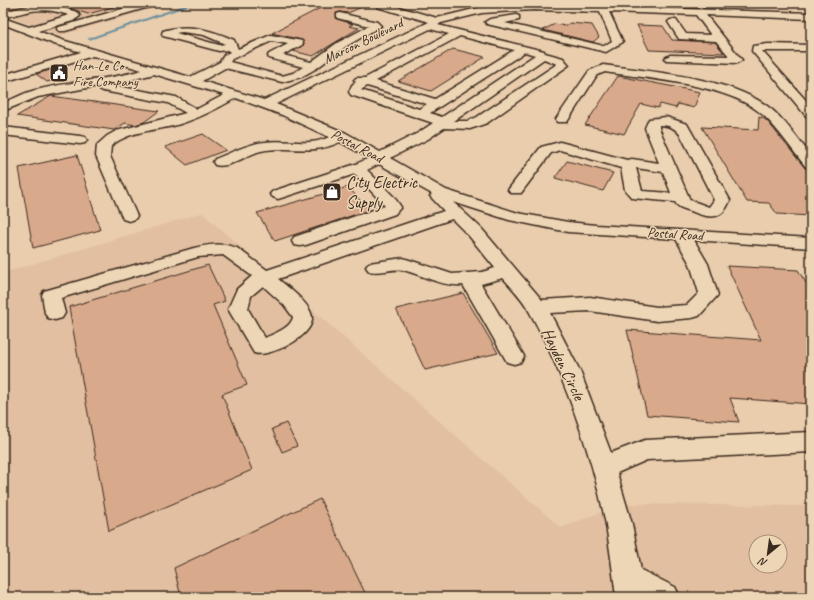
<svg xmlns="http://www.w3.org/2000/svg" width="814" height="600" font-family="Caveat,sans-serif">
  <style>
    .built { fill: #e1bfa0; fill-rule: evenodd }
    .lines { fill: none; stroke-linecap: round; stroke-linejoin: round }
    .stream { stroke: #6f919e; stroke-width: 2 }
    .building { fill: #d9a98b; stroke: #3b2a1e }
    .minor-casing { stroke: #3b2a1e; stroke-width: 3 }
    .minor { fill: #edd6b5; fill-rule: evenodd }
    .labels { text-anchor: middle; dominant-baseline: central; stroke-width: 3; stroke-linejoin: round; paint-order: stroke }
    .far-street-label { font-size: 14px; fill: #3b2a1e; stroke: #edd6b5 }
    .far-poi-label { font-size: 14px; fill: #3b2a1e; stroke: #edd6b5; text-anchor: start }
    .poi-label { font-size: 17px; fill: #3b2a1e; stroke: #edd6b5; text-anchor: start }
    .street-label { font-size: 17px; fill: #3b2a1e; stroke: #edd6b5 }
  </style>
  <rect width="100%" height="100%" fill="#e9cdad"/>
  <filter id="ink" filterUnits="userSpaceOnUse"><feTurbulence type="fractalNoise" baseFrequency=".025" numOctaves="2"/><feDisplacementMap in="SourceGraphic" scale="8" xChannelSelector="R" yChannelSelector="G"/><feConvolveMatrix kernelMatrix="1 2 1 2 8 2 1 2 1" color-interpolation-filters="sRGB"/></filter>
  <g filter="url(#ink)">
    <!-- built -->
    <path class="built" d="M3,3H171L59,36L3,14Z
      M202,213L561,528L622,504L811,506V597H3V273ZM756,542H780V566H756Z"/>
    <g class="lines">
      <!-- stream -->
      <path class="stream" d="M89,39L194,3"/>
    </g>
    <!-- building -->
    <path class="building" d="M85,3H116L117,6L88,14L69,8Z
      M330,3H371L348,13L340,12L336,13L337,19L353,24L349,26L359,28L313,56L293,51L303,46L304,42L302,40L272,33Z
      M570,23L592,25L599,37L593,42L543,30L555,24L565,26Z
      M637,25L663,26L672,40L715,42L724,53L649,50Z
      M453,49L485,57L431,91L398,81Z
      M50,70L61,78L47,82L36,74Z
      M618,76L700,92L694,108L678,104L676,108L660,104L658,108L641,104L624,134L585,125Z
      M51,96L159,111L144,122L135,125L125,123L114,130L17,116Z
      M759,117L763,118L768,122L805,168L811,173V216L777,214L769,203L747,202L702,127L758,130Z
      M203,134L226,150L187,165L165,147Z
      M77,155L100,230L33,248L19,168Z
      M567,161L613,173L603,191L555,178Z
      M348,187L369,210L275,241L257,213Z
      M208,265L225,301L213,305L247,385L222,394L252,470L109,531L69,307Z
      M727,266L798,270L811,291V404L730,398L739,422L647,415L627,330L761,340Z
      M463,293L498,353L425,370L396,309Z
      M286,423L297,446L282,452L272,429Z
      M320,499L367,597H181L174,568Z"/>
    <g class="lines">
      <defs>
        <path id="minor" d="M143,3H157L156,5L65,31H59L57,29L59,27Z
          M377,3H385L437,18L482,7L534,4L811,13V19L706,15L742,60L737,63L666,60L665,58L670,55L729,56L716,41L679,39L668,22L670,20H676L686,34L711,35L696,15L609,12L623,42L606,52L487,24L485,22L490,19L516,15L519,16V20L505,23L604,46L612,41L600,12L534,10L482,13L441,23L438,25L544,51L545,53L563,58L569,65L487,123L470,129L444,128L428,139L390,158L446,190L518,213L568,222L596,225L811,238V248L694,240L708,264L718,295L699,316L692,318L657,321L590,311L550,313L580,371L611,453L645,440L811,432V452L647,460L617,473L632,524L641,570L675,587L680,597H616C613,573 610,549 606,525C593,457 563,371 529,311C523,299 512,288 503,278L481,284L524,356L521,362L514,364L507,362L463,285C441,287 423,275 403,270C392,268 380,274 369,271L366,267L369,263L403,258L452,274L482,272L495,268L469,236L452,219L278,279C288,287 312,305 312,318C313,337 269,358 254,353L228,309L237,289L252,276L223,255L198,257L61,298L65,313L62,318L55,320L48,318L45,313L42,295L44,291L194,248C210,244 222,243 237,248L267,270L444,211L430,196L432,194L379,164L367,170L394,197L401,207L395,214L306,245L300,246L294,245L292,241L294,237L385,206L355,174L278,199L273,197L270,194L273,191L356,164L369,158L340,142C311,156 290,145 261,151C247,154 230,169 215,165L213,162L215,159C231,153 247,144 265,142C287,139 309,147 329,137L282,115L236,98C218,108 200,118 180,124C157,131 130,130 111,146L110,156L137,216L135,219L129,221L123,219L96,156L97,145L107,136L116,131L186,113L168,103L103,91L99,89L98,86L38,97L3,111V103C13,99 22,94 32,91C68,81 106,81 142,70L93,56L3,82V75L81,52L54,44L3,24V18L29,27L69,15C42,6 29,11 3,18V12C33,4 48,2 77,12L80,16L73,21L38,31L62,40L190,77L220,62L224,55L230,52L228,50L219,51L163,36L162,34L163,31C188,23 211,30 234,40L238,49L271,35L302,41L303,43L302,45L283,55L311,62L337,43L369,26L337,18V14L340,13L377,22L381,26L345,47L317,68L301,77L286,81L282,82L225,68L202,81L264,100L429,22L377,7ZM430,29L449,34L365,78H356L354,80L356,82L352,85L349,92L351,95L433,123L418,133L380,152L346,133L276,104ZM182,32L204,35L225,44L219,45L176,33ZM460,36L514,50L435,99L376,81ZM272,41L288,44L269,54L268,56L269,58L303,67L293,73L282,76L230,62L232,59ZM525,52L535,55L442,117L430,113ZM544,59L557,64L477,117L468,121H454ZM154,74L224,95L197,109L176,97L111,85ZM367,86L427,104L419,109L361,90ZM453,202L509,220L568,232L676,239L690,264L699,293L687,305L657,307L590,297L542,300L481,228ZM263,286L284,305L293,317C291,328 275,333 265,338L248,309L251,296Z
          M768,44L811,45V51H762L811,106V118L807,117L752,51L753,46Z
          M603,65C652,72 732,77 771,109C786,121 798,140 811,155V168L806,167C792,150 779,130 763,115C730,84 649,79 605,72L597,75L567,122H557L556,119L589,71Z
          M666,117L687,124L730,200C722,222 708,218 691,211C685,209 678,208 675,202L632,198L625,190L621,168L560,150L551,153L521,193H511L508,190L541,147L560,142L627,160L632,159L659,163L645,128L649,119ZM659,125C669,125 676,128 681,136L714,200L709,207L690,200L659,128ZM636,168L663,172L671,193L642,191Z
          M3,127L80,136L85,137L87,140L85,143L80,144L3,135Z"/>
      </defs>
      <!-- minor casing -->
      <use href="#minor" class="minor-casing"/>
      <!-- minor -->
      <use href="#minor" class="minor"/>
    </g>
  </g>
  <!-- icons -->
  <defs>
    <symbol id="civic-square" viewBox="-11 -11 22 22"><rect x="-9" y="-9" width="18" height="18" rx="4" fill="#3b2a1e" stroke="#edd6b5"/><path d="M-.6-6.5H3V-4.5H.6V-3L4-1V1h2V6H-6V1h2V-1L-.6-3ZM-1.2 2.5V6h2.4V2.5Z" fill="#fff"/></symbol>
    <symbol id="shop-square" viewBox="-11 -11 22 22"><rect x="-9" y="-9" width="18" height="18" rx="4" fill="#3b2a1e" stroke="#edd6b5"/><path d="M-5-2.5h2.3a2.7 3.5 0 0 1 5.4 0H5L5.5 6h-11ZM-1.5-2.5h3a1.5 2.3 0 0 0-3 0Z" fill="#fff"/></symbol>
  </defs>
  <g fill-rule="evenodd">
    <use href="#civic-square" x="48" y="62" width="22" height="22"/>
    <use href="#shop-square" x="321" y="181" width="22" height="22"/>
  </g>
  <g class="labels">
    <!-- far-street labels -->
    <g class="far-street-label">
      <text transform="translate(363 41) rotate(-26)">Marcon Boulevard</text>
      <text transform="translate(357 146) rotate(28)">Postal Road</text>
      <text transform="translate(675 234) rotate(4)">Postal Road</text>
    </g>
    <!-- far-poi labels -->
    <g class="far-poi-label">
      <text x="73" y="65">Han-Le Co<tspan x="73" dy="16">Fire Company</tspan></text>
    </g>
    <!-- poi labels -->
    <g class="poi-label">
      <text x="346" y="182">City Electric<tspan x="346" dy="20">Supply</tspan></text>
    </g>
    <!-- street labels -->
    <g class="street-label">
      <text transform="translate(563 364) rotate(64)">Hayden Circle</text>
    </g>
  </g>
  <!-- margin -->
  <rect width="814" height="600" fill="none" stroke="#edd6b5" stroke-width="16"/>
  <rect x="8" y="8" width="798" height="584" fill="none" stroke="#3b2a1e" stroke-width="1.5" filter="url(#ink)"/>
  <!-- north arrow -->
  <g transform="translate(768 554) rotate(209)"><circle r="19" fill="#edd6b5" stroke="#a69179"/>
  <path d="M0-3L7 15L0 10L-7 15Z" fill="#3b2a1e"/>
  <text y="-6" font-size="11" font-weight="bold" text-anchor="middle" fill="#3b2a1e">N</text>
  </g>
</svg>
